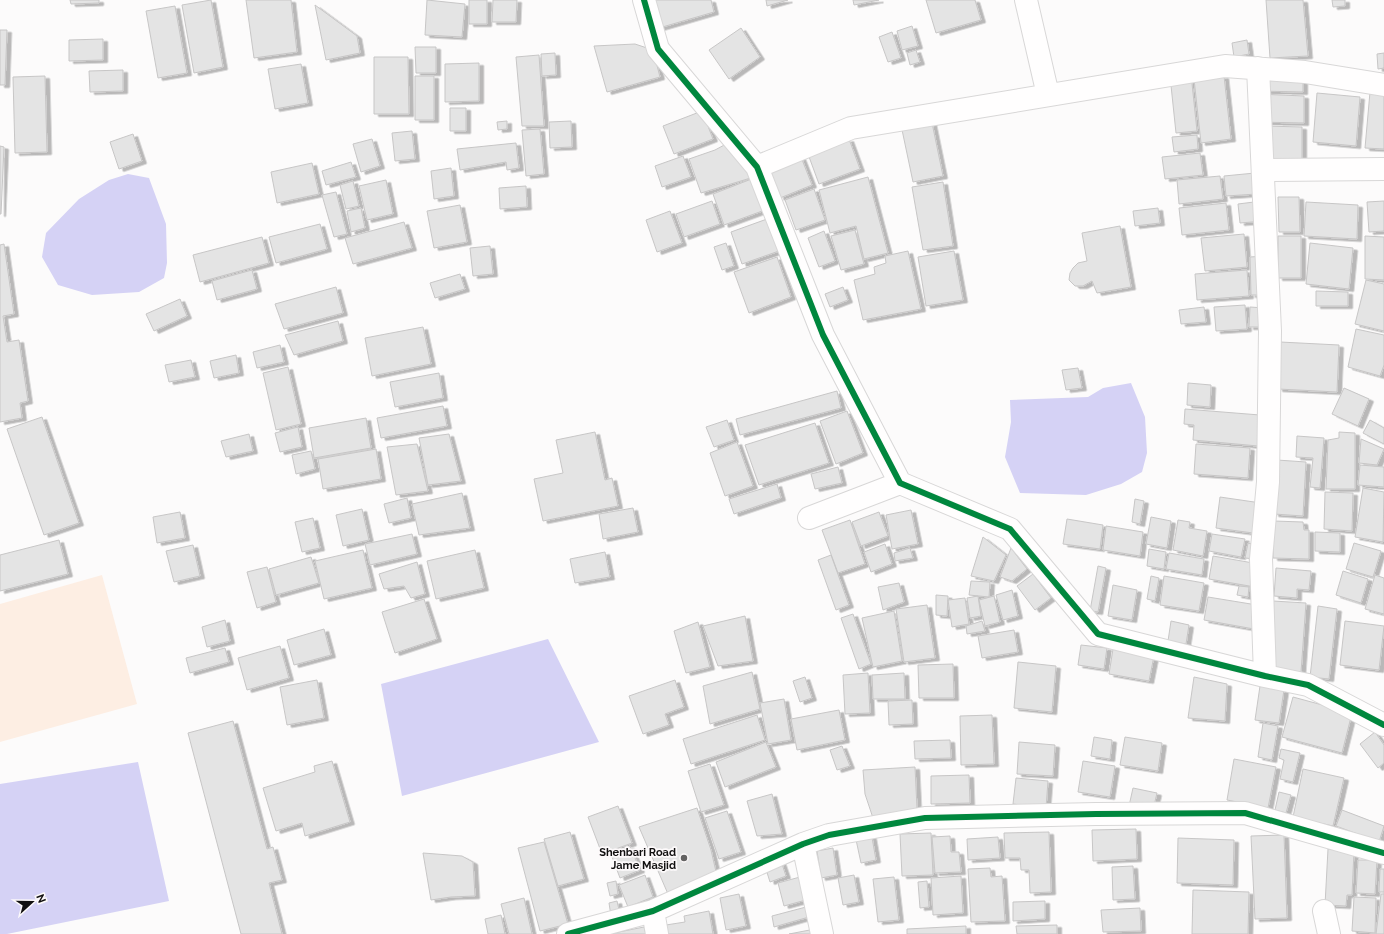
<svg xmlns="http://www.w3.org/2000/svg" width="1384" height="934" font-family="Raleway,sans-serif">
  <style>
    .green { fill: #fdeee3 }
    .water { fill: #d5d2f5 }
    .building { fill: #e4e4e4; stroke: #c7c6c6; filter: url(#shadow) }
    .lines { fill: none; stroke-linecap: round; stroke-linejoin: round }
    .minor-casing { stroke: #d8d7d7; stroke-width: 24 }
    .minor { stroke: #fffefe; stroke-width: 22 }
    .cycleway-casing { stroke: #fdfafb; stroke-width: 8 }
    .cycleway { stroke: #00873e; stroke-width: 6 }
    .poi-dot { fill: #636262; stroke: #fdfafb; stroke-width: 1.5 }
    .labels { text-anchor: middle; dominant-baseline: central; stroke-width: 3.5; stroke-linejoin: round; paint-order: stroke }
    .poi-label { font-size: 11px; font-weight: bold; fill: #111010; stroke: #fdfafb; text-anchor: end }
  </style>
  <defs>
    <filter id="shadow"><feDropShadow dx="4.5" dy="2.5" stdDeviation="0" flood-color="#0004"/></filter>
  </defs>
  <rect width="100%" height="100%" fill="#fcfbfb"/>
  <!-- green -->
  <path class="green" d="M102,575L137,704L0,742V604Z"/>
  <!-- water -->
  <path class="water" d="M128,174L149,178L166,224L167,263L164,278L139,292L92,295L58,285L42,257L46,233L79,199L109,180Z
    M1131,383L1145,417L1147,453L1142,472L1121,484L1086,495L1020,493L1005,457L1011,422L1010,400L1088,397L1103,388Z
    M548,639L599,742L402,796L381,684Z
    M138,762L169,901L7,934H0V784Z"/>
  <!-- building -->
  <path class="building" d="M70,0H99V3L71,4Z
    M211,0L223,67L194,73L182,5Z
    M246,0H291L297,52L254,58Z
    M427,0L465,4L462,37L425,35Z
    M469,0H487V24H469Z
    M493,0H517L516,22H492Z
    M651,0H711L714,12L659,28Z
    M766,0H788L767,6Z
    M853,0H879L854,5Z
    M926,0H975L981,20L936,33Z
    M1266,0H1303L1308,56L1270,58Z
    M1332,0H1345V6L1333,7Z
    M315,5L357,36L360,53L326,60Z
    M175,6L187,73L158,78L146,11Z
    M912,26L918,46L902,50L897,31Z
    M741,28L760,57L729,79L709,50Z
    M0,30H7L5,85H0Z
    M892,32L901,58L888,62L879,37Z
    M103,39V60L69,61V40Z
    M1247,40L1249,54L1234,57L1232,43Z
    M635,44L653,50L660,77L607,92L594,46Z
    M415,47H436V73H416Z
    M916,50L920,62L910,65L907,53Z
    M555,53L556,75L542,76L541,54Z
    M1384,53V68L1378,69L1377,54Z
    M539,55L544,126H522L516,57Z
    M374,57H408L409,114H374Z
    M479,63V101L445,102V64Z
    M301,64L308,103L275,109L268,69Z
    M123,70V91L90,92L89,71Z
    M1258,71L1303,73V92L1257,91Z
    M1191,74L1197,131L1176,133L1170,76Z
    M45,76L47,152L15,153L13,77Z
    M415,76H434V120H415Z
    M1224,76L1231,139L1201,143L1194,79Z
    M1370,92L1384,93V149L1365,148Z
    M1317,93L1360,97L1356,146L1313,142Z
    M1257,94L1304,96V123L1256,122Z
    M450,108H466V131H450Z
    M702,111L713,139L674,154L663,126Z
    M931,118L943,176L913,182L901,125Z
    M507,121V129L498,130L497,122Z
    M571,121L572,147L550,148L549,122Z
    M1265,126L1302,127V161L1264,160Z
    M540,129L544,174L526,176L522,130Z
    M412,131L415,159L395,161L392,133Z
    M133,134L142,161L119,169L110,142Z
    M1197,135L1198,149L1174,152L1172,137Z
    M372,139L380,166L361,172L353,144Z
    M849,139L860,169L819,184L808,154Z
    M516,143L519,168L507,170L506,162L460,170L457,149Z
    M728,143L754,177L701,193L689,159L715,150Z
    M0,146L4,147L1,214H0Z
    M1200,153L1203,175L1165,179L1162,157Z
    M683,156L691,177L662,187L655,166Z
    M801,157L812,185L780,198L769,170Z
    M351,162L356,177L326,185L322,171Z
    M312,163L319,194L277,203L271,172Z
    M451,168L454,196L434,199L431,171Z
    M1255,173L1257,194L1226,196L1224,176Z
    M1220,176L1223,199L1179,204L1177,180Z
    M868,177L888,253L864,259L856,226L830,233L819,190Z
    M754,178L765,210L724,225L713,194Z
    M386,180L393,214L367,220L359,186Z
    M353,181L359,206L346,209L340,185Z
    M943,182L953,246L923,250L912,187Z
    M526,186L527,207L500,209L499,188Z
    M814,189L825,220L796,230L785,200Z
    M336,192L347,234L334,237L322,195Z
    M1278,197H1299L1300,232H1279Z
    M712,201L720,224L684,237L676,214Z
    M1262,201L1264,221L1240,223L1238,204Z
    M1384,201V231L1369,232L1367,202Z
    M1306,202L1358,205L1357,239L1304,236Z
    M1226,203L1229,230L1182,235L1179,208Z
    M460,205L467,242L434,248L427,211Z
    M361,208L365,228L351,232L347,211Z
    M1158,208L1160,223L1135,226L1133,211Z
    M670,211L682,243L657,252L646,220Z
    M767,219L779,251L742,264L731,232Z
    M404,222L412,248L353,264L345,238Z
    M320,224L327,249L276,263L269,237Z
    M1120,226L1131,287L1097,293L1092,281L1083,286H1075L1069,280L1070,273L1073,268L1078,263L1087,261L1082,233Z
    M855,230L864,264L841,270L831,236Z
    M824,231L835,261L819,267L808,238Z
    M1244,234L1247,267L1205,271L1201,238Z
    M1278,236H1301V278H1278Z
    M1365,236L1384,237V280L1365,279Z
    M262,237L269,263L200,282L193,255Z
    M726,243L734,266L722,270L714,247Z
    M1310,243L1353,248L1349,289L1306,284Z
    M4,244L14,314L3,316L7,342L19,340L28,401L20,403L22,418L0,422V245Z
    M490,246L493,274L473,276L470,248Z
    M908,251L921,309L863,320L854,280L875,274L874,267L886,263L885,256Z
    M954,251L963,300L926,306L918,257Z
    M1265,256L1266,295H1251L1250,257Z
    M777,257L791,297L749,313L734,272Z
    M252,270L257,289L217,300L212,281Z
    M1247,270L1249,296L1197,300L1195,274Z
    M460,274L465,289L435,298L430,283Z
    M1366,280L1384,284V331L1355,324Z
    M336,287L343,313L284,329L275,304Z
    M843,287L848,300L830,307L825,294Z
    M1316,291L1348,292V306H1316Z
    M180,299L187,316L154,331L146,314Z
    M1245,305L1247,329L1216,331L1214,307Z
    M1204,307L1206,322L1181,324L1179,310Z
    M1250,307L1265,308V327H1249Z
    M338,321L343,341L294,355L285,335Z
    M423,327L431,364L372,376L365,338Z
    M1356,329L1384,335V365L1380,376L1348,367Z
    M1280,342L1339,345L1337,392L1278,389Z
    M280,345L284,362L257,368L253,352Z
    M236,355L239,373L214,378L210,361Z
    M191,360L195,377L169,382L165,365Z
    M288,367L301,424L276,430L263,373Z
    M1078,368L1082,388L1066,390L1062,370Z
    M439,373L443,398L395,407L390,382Z
    M1188,383L1211,385L1210,407L1187,405Z
    M1344,388L1369,399L1358,426L1332,414Z
    M837,391L841,408L740,435L736,419Z
    M443,406L447,426L381,438L377,418Z
    M1185,409L1260,415L1258,446L1193,440L1194,425L1184,424Z
    M847,411L863,453L836,464L820,421Z
    M42,417L79,523L44,535L7,429Z
    M366,418L371,448L314,458L309,428Z
    M727,420L734,440L714,447L706,427Z
    M1370,420L1384,428V444L1363,433Z
    M815,423L829,463L759,485L745,445Z
    M298,427L302,447L280,452L275,433Z
    M595,432L605,480L612,478L618,506L543,521L534,479L563,473L556,440Z
    M1339,432L1355,433V489H1326L1328,440L1339,438Z
    M249,434L253,451L226,457L221,441Z
    M449,434L461,481L428,485L419,438Z
    M1297,436L1324,438L1320,488L1310,487L1313,458L1296,457Z
    M1361,439L1384,449L1377,465L1359,463Z
    M737,442L753,486L725,496L710,453Z
    M417,444L428,491L396,495L387,447Z
    M1196,444L1250,448L1248,478L1194,474Z
    M376,449L381,479L323,489L318,459Z
    M311,451L315,469L296,474L292,455Z
    M1277,460L1306,462L1303,516L1274,514Z
    M1360,465L1384,467V487L1358,485Z
    M838,467L842,483L815,489L811,474Z
    M777,484L781,498L734,514L729,499Z
    M1363,488L1384,492L1383,542L1355,537Z
    M1325,492L1353,493L1352,531L1324,529Z
    M462,493L470,528L419,535L412,504Z
    M1220,497L1261,503L1253,533L1216,528Z
    M407,498L411,518L389,523L384,504Z
    M1135,499L1144,501L1140,524L1132,522Z
    M633,508L638,532L603,539L599,514Z
    M362,509L369,540L343,546L336,515Z
    M911,510L918,544L892,549L886,515Z
    M180,512L185,538L157,543L153,517Z
    M879,512L888,536L861,546L852,522Z
    M1151,517L1171,521L1167,548L1146,544Z
    M313,518L320,548L302,552L295,522Z
    M1067,519L1103,525L1100,549L1063,544Z
    M850,520L865,564L838,573L822,530Z
    M1178,520L1190,522L1189,528L1207,531L1203,556L1173,550Z
    M1274,521L1303,522L1304,530H1309V559L1273,558Z
    M1106,526L1143,532L1140,556L1103,550Z
    M1315,532L1340,533V552L1315,551Z
    M412,534L417,554L370,565L365,544Z
    M1212,534L1245,539L1241,557L1209,551Z
    M983,537L1006,555L994,581L971,576Z
    M59,540L68,574L0,591V555Z
    M1248,543L1257,545L1255,559L1245,558Z
    M1354,543L1381,551L1373,577L1346,569Z
    M885,544L892,564L871,572L864,552Z
    M193,545L200,576L174,582L166,551Z
    M910,548L913,558L895,561L894,553Z
    M1011,548L1027,569L1012,581L1000,577Z
    M1149,549L1166,552L1164,569L1147,566Z
    M363,550L372,588L324,599L315,561Z
    M475,550L484,588L436,599L427,561Z
    M605,552L610,577L575,583L570,559Z
    M1169,553L1204,559L1202,575L1166,569Z
    M831,555L849,605L836,610L818,560Z
    M1213,556L1259,564L1255,587L1209,579Z
    M311,557L319,583L276,595L269,569Z
    M417,562L425,594L411,598L404,586L384,589L379,574Z
    M1098,566L1106,568L1098,612L1090,611Z
    M267,567L276,602L257,608L247,572Z
    M1276,568L1311,571L1309,590L1297,589V598L1274,596Z
    M1343,571L1368,579L1361,603L1336,595Z
    M1033,574L1051,598L1035,610L1017,586Z
    M1375,575L1384,578V614L1365,609Z
    M1151,576L1159,578L1155,601L1147,599Z
    M1164,576L1204,583L1199,611L1160,605Z
    M971,581L990,582L989,597L969,595Z
    M899,583L904,602L883,610L878,587Z
    M1113,585L1137,590L1132,620L1108,616Z
    M1239,586L1249,587L1248,597L1237,595Z
    M1012,590L1018,616L1003,620L996,595Z
    M936,595L948,596L947,616L936,615Z
    M978,596L981,616L970,618L967,598Z
    M994,596L1000,622L985,626L979,600Z
    M1208,597L1257,605L1254,629L1204,620Z
    M965,598L969,624L952,627L948,600Z
    M424,599L437,639L395,653L382,612Z
    M1273,601L1306,603L1301,672L1269,670Z
    M927,605L935,658L904,662L896,609Z
    M1318,606L1337,609L1329,679L1310,677Z
    M894,611L902,661L873,667L862,618Z
    M853,614L871,664L859,669L841,618Z
    M745,616L753,661L718,666L703,626Z
    M225,620L230,641L207,647L202,627Z
    M982,621L985,631L967,634L966,626Z
    M1171,621L1189,625L1186,644L1168,641Z
    M1345,621L1384,626L1379,670L1340,665Z
    M698,622L710,667L686,673L674,631Z
    M324,629L331,655L294,665L287,640Z
    M1014,630L1018,652L982,658L978,636Z
    M1081,645L1107,648L1104,669L1078,665Z
    M280,646L289,678L247,690L238,658Z
    M225,648L229,662L190,673L186,658Z
    M1113,649L1154,656L1149,681L1109,674Z
    M1018,662L1056,666L1052,712L1014,708Z
    M953,664L954,698H919L918,665Z
    M752,672L760,709L710,724L703,686Z
    M868,673L870,713L845,714L843,675Z
    M904,673L905,699H873L872,675Z
    M805,677L812,698L800,702L793,681Z
    M1194,677L1227,684L1225,721L1188,718Z
    M317,680L324,718L287,725L280,687Z
    M675,680L684,707L665,714L669,725L643,734L629,696Z
    M1260,686L1284,690L1279,723L1255,720Z
    M1293,697L1352,713L1342,753L1282,737Z
    M784,699L791,740L768,744L760,703Z
    M912,700L913,724L889,725L888,701Z
    M839,710L845,740L797,750L791,719Z
    M757,715L765,740L691,764L683,739Z
    M992,715L994,764L961,765L960,716Z
    M233,721L267,849L273,847L282,880L269,883L282,934H241L188,733Z
    M1263,723L1278,726L1272,760L1258,757Z
    M1375,732L1384,745V763L1378,768L1360,744Z
    M1094,737L1112,740L1110,759L1091,756Z
    M1125,737L1162,743L1158,771L1120,765Z
    M950,740L951,758L915,759L914,741Z
    M766,742L776,767L725,787L716,762Z
    M1019,742L1055,745L1053,776L1017,774Z
    M842,746L850,766L837,770L830,750Z
    M1281,749L1300,753L1293,782L1280,779L1284,760L1279,758Z
    M1234,759L1276,767L1268,808L1227,800Z
    M332,761L350,822L305,836L302,823L276,831L263,788L315,772L314,766Z
    M1083,761L1115,766L1110,797L1078,792Z
    M710,764L724,805L701,812L688,771Z
    M915,767L917,808L904,817L873,818L865,794L863,770Z
    M1303,769L1344,778L1333,826L1293,817Z
    M969,775L970,803L931,804V776Z
    M1016,778L1048,781L1046,808L1013,804Z
    M1133,788L1157,793L1153,810L1129,806Z
    M1279,792L1291,795L1286,813L1275,810Z
    M772,794L782,834L757,836L747,801Z
    M618,806L632,843L602,854L588,817Z
    M697,808L711,850L717,876L668,894L639,827Z
    M1342,810L1384,826L1379,842L1336,826Z
    M727,811L741,852L719,859L705,818Z
    M1136,829L1137,859L1093,861L1092,830Z
    M570,832L584,879L558,886L544,839Z
    M871,832L876,860L861,863L855,835Z
    M1049,832L1051,892L1030,893L1029,870H1021L1020,858H1005L1004,833Z
    M931,833L933,875L902,876L900,834Z
    M1284,835L1287,918L1255,919L1251,836Z
    M950,836L951,852H959L961,872L935,873L932,837Z
    M998,837L1000,858L968,860L967,839Z
    M1178,838L1234,840L1233,885L1177,883Z
    M544,842L568,924L540,931L518,848Z
    M630,846L640,870L620,878L611,854Z
    M833,848L837,875L821,878L817,851Z
    M1328,849L1354,851L1352,895H1347L1346,906L1325,905Z
    M423,853L462,856L473,862L475,896L451,897L431,900Z
    M1358,860H1377L1375,894L1356,893Z
    M781,861L786,876L770,882L765,866Z
    M1133,866L1135,899L1113,900L1112,867Z
    M990,868L991,877L1002,876L1005,921L971,922L968,869Z
    M1380,869H1384V892H1379Z
    M645,875L653,897L628,907L619,885Z
    M854,875L859,902L843,905L838,878Z
    M961,876L963,913L933,915L931,878Z
    M800,877L806,900L784,906L778,883Z
    M894,877L899,920L878,922L873,879Z
    M616,881L618,894L610,896L607,883Z
    M927,881L929,907L920,908L918,882Z
    M1193,890L1249,892L1248,934H1192Z
    M739,894L746,926L726,930L720,898Z
    M1381,894H1384V934H1376Z
    M1354,897L1376,898L1375,933L1352,931Z
    M524,898L532,934H509L501,904Z
    M617,901L620,914L611,916L609,903Z
    M1045,901V919L1013,921V902Z
    M806,907L809,917L774,927L772,916Z
    M1140,908L1141,931L1103,932L1101,910Z
    M709,911L713,934H668L666,925L685,922L684,916Z
    M501,915L505,934H488L485,919Z
    M1057,925V934H1017L1016,926Z
    M966,926V934H907V929Z
    M644,927L646,934H609Z
    M815,929L816,934H789Z"/>
  <g class="lines">
    <defs>
      <path id="minor" d="M644,0L658,49L757,167L823,335L900,483L1010,529L1098,634L1265,676L1308,685L1384,725
        M1026,0L1048,95
        M1258,68L1270,331L1268,482L1261,559L1265,676
        M757,167L851,128L1225,66L1305,72L1384,85
        M1263,170L1384,169
        M809,518L900,483
        M803,844L822,934
        M653,911L657,934
        M1324,911L1329,934
        M568,934L653,911L803,844L829,835L925,818L1096,814L1245,813L1384,853"/>
    </defs>
    <!-- minor casing -->
    <use href="#minor" class="minor-casing"/>
    <!-- minor -->
    <use href="#minor" class="minor"/>
    <defs>
      <path id="cycleway" d="M644,0L658,49L757,167L823,335L900,483L1010,529L1098,634L1265,676L1308,685L1384,725
        M568,934L653,911L803,844L829,835L925,818L1096,814L1245,813L1384,853"/>
    </defs>
    <!-- cycleway casing -->
    <use href="#cycleway" class="cycleway-casing"/>
    <!-- cycleway -->
    <use href="#cycleway" class="cycleway"/>
  </g>
  <!-- markers -->
  <circle class="poi-dot" cx="684" cy="858" r="4"/>
  <g class="labels">
    <!-- poi labels -->
    <g class="poi-label">
      <text x="676" y="852">Shenbari Road<tspan x="676" dy="13">Jame Masjid</tspan></text>
    </g>
  </g>
  <!-- north arrow -->
  <g transform="translate(32 902) rotate(69)" stroke="#fdfafb" stroke-width="3" paint-order="stroke">
  <path d="M0-3L7 15L0 10L-7 15Z" fill="#111010"/>
  <text y="-6" font-size="11" font-weight="bold" text-anchor="middle" fill="#111010">N</text>
  </g>
</svg>
